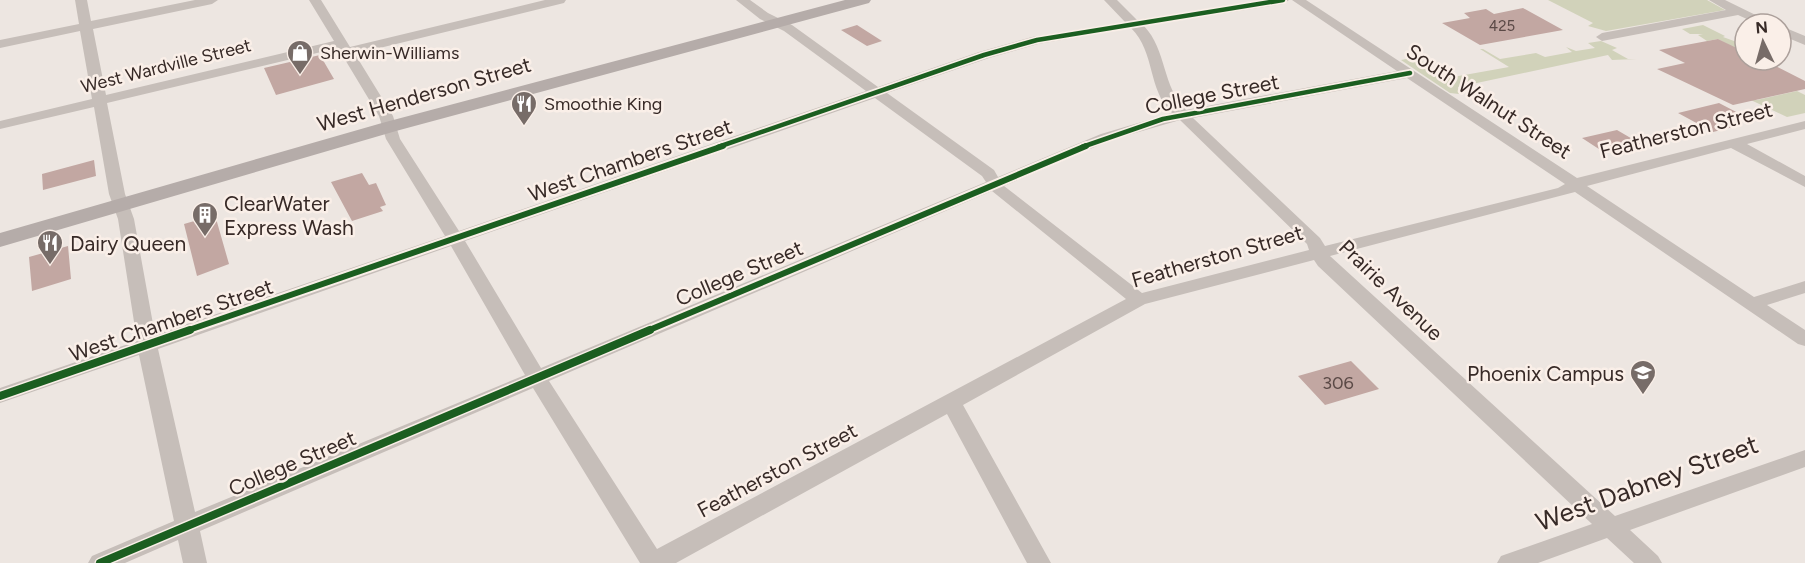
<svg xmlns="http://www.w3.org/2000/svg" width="1805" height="563" font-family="Figtree,sans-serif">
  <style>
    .green { fill: #d1d2ba }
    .building { fill: #c2a7a2 }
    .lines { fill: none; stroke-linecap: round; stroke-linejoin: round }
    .minor { fill: #c6beb9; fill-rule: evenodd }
    .major { fill: #b5aca9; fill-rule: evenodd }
    .cycleway-far2-casing { stroke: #faefe8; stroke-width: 8 }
    .cycleway-far1-casing { stroke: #faefe8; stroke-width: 10 }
    .cycleway-casing { stroke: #faefe8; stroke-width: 11 }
    .cycleway-far2 { stroke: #1b5e20; stroke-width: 4.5 }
    .cycleway-far1 { stroke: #1b5e20; stroke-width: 6 }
    .cycleway { stroke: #1b5e20; stroke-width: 8 }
    .labels { text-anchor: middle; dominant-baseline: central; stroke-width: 5; stroke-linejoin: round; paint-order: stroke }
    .far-number-label { font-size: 15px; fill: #5a4946 }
    .far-poi-label { font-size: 18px; fill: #372a27; stroke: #faefe8; text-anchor: start }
    .far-street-label { font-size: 18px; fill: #372a27; stroke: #faefe8 }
    .number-label { font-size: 18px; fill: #5a4946 }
    .street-label { font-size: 21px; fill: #372a27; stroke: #faefe8 }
    .poi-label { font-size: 21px; fill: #372a27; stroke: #faefe8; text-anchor: start }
    .near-street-label { font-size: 26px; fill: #372a27; stroke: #faefe8 }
  </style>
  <rect width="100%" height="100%" fill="#ede6e1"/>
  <!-- green -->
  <path class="green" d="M1548,0H1707L1725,10L1606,31L1588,26L1593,23Z
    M1703,25L1725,36L1723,37L1745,45V53L1718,39L1707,41L1698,35L1703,34H1690L1682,29Z
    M1601,41L1617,48L1612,50L1628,59H1637L1612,60L1608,55L1458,87L1459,94L1450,93L1401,60L1416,57L1424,63L1420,64L1442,79L1509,67L1480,49H1483L1500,59L1536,53L1545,57L1572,52L1566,47L1576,51L1595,48L1588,43Z
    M1797,91L1805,95V113L1787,117L1738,94L1743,93L1757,100Z"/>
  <!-- building -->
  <path class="building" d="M1523,8L1563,30L1480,45L1442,23L1470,18L1464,13L1486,9L1494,14Z
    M857,25L882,41L867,46L841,30Z
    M1718,39L1745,52V60H1764L1805,81V89L1733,105L1657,69L1685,63L1659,50Z
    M320,55L334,79L276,95L264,68Z
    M1719,103L1744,116L1722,122L1733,127L1713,132L1678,113Z
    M1617,130L1641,144L1605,153L1582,138Z
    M94,160L96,176L43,190L42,174Z
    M362,173L369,185L376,183L386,205L380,207L383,211L352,221L331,182Z
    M215,215L229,264L197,276L184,224Z
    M68,246L71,279L32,291L29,257Z
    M1351,361L1379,389L1325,405L1298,376Z"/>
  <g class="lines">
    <!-- minor -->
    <path class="minor" d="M75,0H87L91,21L195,0H218L212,4L93,29L106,95L334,41L309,0H321L350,47L545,0H566L564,3L355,54L393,116L400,139L459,231L866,91L784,31L760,19L736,0H750L768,13L792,25L878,87L979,52L1032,37L1125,22L1104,0H1117L1137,20L1261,0H1289L1283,4L1144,26C1167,50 1162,87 1186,110L1397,71L1292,0H1306L1577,178L1805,121V129L1747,144L1805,176V187L1731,148L1587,186L1754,297L1805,281V293L1767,305L1805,330V346L1798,344L1575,192L1330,256L1615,516L1805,450V467L1630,530L1658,556L1662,563H1634L1607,538L1538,563H1497L1501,556L1592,524L1318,266L1314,260L1145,304L963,405L1051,563H1027L947,414L676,563H640L533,388L200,531L207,563H183L178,540L125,563H88L92,556L174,521L139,355L0,403V388L137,341L118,219L109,194L94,107L0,129V121L92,99L80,31L0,48V40L79,24ZM1131,28C1156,53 1147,89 1172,113L1101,134L998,177L994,170L887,93L989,58L1038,44ZM338,48L379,116L386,139L445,236L155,335L134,219L125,194L107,103ZM1407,78L1565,184L1558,188L1325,246L1320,238L1193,118ZM875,98L982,176L986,182L541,368L465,241ZM1180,120L1307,244L1309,250L1142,293L1004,186L1111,140ZM992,191L1126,299L657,549L549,381ZM451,246L525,375L195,512L158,349Z
      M1709,0H1725L1774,24H1758L1738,15L1602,41L1596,37L1602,33L1726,10Z
      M1781,26L1805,36V45L1781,35Z"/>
    <!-- major -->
    <path class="major" d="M845,0H871L869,3L396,131L0,247V233L382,123Z"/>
    <defs>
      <path id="cycleway-far2" d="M718,147L984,55L1037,40L1283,0
        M1082,147L1163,119L1410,73"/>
      <path id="cycleway-far1" d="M186,331L723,146
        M647,331L1086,146"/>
      <path id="cycleway" d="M0,396L190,330
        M100,563L650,330"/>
    </defs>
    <!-- cycleway-far2 casing -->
    <use href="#cycleway-far2" class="cycleway-far2-casing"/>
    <!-- cycleway-far1 casing -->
    <use href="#cycleway-far1" class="cycleway-far1-casing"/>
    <!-- cycleway casing -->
    <use href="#cycleway" class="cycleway-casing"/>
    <!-- cycleway-far2 -->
    <use href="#cycleway-far2" class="cycleway-far2"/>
    <!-- cycleway-far1 -->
    <use href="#cycleway-far1" class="cycleway-far1"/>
    <!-- cycleway -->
    <use href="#cycleway" class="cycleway"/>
  </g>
  <!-- icons -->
  <defs>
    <symbol id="shop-pin" viewBox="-11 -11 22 30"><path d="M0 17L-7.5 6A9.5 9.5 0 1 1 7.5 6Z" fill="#776c68" stroke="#faefe8"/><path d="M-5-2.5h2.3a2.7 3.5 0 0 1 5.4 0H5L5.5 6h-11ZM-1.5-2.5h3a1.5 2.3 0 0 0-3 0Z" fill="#fff"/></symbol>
    <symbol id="restaurant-pin" viewBox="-11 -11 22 30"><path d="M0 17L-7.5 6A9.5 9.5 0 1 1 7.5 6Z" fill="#776c68" stroke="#faefe8"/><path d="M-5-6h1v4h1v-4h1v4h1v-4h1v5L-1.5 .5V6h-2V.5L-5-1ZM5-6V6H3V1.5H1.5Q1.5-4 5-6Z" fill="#fff"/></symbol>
    <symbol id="building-pin" viewBox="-11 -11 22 30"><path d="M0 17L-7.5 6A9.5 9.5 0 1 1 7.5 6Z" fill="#776c68" stroke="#faefe8"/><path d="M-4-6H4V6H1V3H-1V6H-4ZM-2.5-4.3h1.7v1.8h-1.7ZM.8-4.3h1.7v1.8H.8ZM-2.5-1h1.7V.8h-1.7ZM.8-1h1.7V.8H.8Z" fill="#fff"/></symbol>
    <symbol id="school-pin" viewBox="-11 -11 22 30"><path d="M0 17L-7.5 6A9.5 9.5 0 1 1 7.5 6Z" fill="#776c68" stroke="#faefe8"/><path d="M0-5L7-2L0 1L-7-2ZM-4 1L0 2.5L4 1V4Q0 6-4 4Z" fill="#fff"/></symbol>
  </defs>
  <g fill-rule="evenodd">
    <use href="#shop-pin" x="285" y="38" width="30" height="40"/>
    <use href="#restaurant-pin" x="509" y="89" width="30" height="40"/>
    <use href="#building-pin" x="190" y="200" width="30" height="40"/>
    <use href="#restaurant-pin" x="35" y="228" width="30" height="40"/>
    <use href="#school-pin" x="1628" y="358" width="30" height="40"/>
  </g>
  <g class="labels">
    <!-- far-number labels -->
    <g class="far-number-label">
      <text x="1502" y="26">425</text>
    </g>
    <!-- far-poi labels -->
    <g class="far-poi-label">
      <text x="320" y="53">Sherwin-Williams</text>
      <text x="544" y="104">Smoothie King</text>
    </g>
    <!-- far-street labels -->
    <g class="far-street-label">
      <text transform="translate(166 66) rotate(-14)">West Wardville Street</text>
    </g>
    <!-- number labels -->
    <g class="number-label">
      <text x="1338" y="383">306</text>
    </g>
    <!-- street labels -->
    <g class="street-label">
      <text transform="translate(424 94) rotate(-16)">West Henderson Street</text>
      <text transform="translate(1212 94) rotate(-11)">College Street</text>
      <text transform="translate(1489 101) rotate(33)">South Walnut Street</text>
      <text transform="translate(1686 130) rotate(-14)">Featherston Street</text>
      <text transform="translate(630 160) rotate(-19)">West Chambers Street</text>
      <text transform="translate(1217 256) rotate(-16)">Featherston Street</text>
      <text transform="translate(739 273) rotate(-23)">College Street</text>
      <text transform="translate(1391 290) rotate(44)">Prairie Avenue</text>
      <text transform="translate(171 320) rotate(-19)">West Chambers Street</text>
      <text transform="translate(292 463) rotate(-23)">College Street</text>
      <text transform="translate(777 470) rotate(-28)">Featherston Street</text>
    </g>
    <!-- poi labels -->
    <g class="poi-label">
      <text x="224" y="203">ClearWater<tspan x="224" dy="24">Express Wash</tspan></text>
      <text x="70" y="243">Dairy Queen</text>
      <text x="1624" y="373" text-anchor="end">Phoenix Campus</text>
    </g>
    <!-- near-street labels -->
    <g class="near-street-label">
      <text transform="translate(1647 483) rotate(-20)">West Dabney Street</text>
    </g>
  </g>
  <!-- north arrow -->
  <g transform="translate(1763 42) rotate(355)"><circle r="28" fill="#faefe8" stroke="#aca09b" stroke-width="1.5"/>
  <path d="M0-4.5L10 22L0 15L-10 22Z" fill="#776c68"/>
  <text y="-9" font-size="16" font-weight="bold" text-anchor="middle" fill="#372a27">N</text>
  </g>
</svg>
